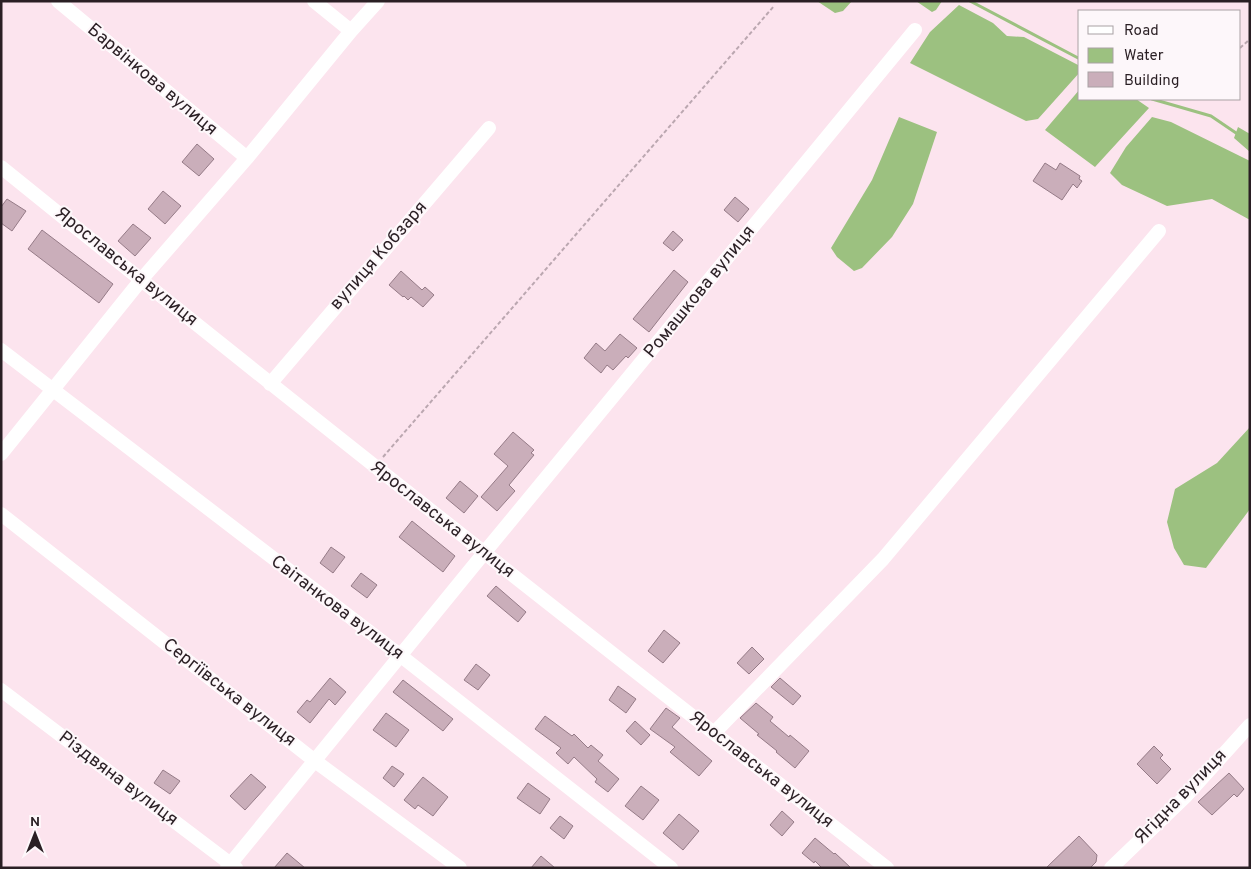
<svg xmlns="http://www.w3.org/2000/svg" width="1251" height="869" font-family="Overpass,sans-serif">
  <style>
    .water { fill: #9cc180 }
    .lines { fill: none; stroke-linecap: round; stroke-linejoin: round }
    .stream { stroke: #9cc180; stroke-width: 3 }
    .building { fill: #caaeba; stroke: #957b87 }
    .path { stroke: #bba7b0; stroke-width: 2; stroke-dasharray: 4 2.5; stroke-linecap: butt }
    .minor { stroke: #fff; stroke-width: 14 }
    .labels { text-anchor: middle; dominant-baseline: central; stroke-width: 4; stroke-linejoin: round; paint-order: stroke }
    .street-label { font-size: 18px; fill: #2a1f24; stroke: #fdf7fa }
  </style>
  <rect width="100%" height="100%" fill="#fce4ee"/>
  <!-- water -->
  <path class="water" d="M817,1H852L843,11L835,13Z
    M916,1H942L936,10L932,12Z
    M959,5L993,23L1007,36L1024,37L1080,66V72L1038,119L1026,121L910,63L930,32Z
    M1080,89V99H1136L1149,108L1095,167L1045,130Z
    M899,117L937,132L913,204L892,237L862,268L854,271L837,257L831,248L872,180Z
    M1152,117L1171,122L1250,161V220L1212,199L1167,206L1122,185L1110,173L1126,147Z
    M1238,127L1250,134V152L1234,138Z
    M1250,427V509L1206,568L1184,565L1174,548L1167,522L1175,489L1217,463Z"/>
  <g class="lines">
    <!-- stream -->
    <path class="stream" d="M970,1L1080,59
      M1152,99L1211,116L1239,135"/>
  </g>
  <!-- building -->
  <path class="building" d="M197,144L214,159L199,176L182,162Z
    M1045,163L1056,170L1060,163L1080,176L1079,179L1082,181L1077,188L1073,184L1062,200L1033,181Z
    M163,191L181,206L165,224L148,209Z
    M735,197L749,209L738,222L724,210Z
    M7,199L26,211L12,231L1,223V207Z
    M133,224L151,238L135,256L118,241Z
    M42,230L113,284L99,303L28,249Z
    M673,231L683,240L673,251L663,243Z
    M674,270L688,282L649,332L633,319Z
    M401,271L422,290L425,287L434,295L423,307L411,297L408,300L404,296L403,297L389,285Z
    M620,334L637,348L628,358L626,356L613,370L607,365L601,373L584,358L596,343L605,351Z
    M513,432L534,450L531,453L534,455L509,485L515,491L497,511L481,497L508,466L494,454Z
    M460,481L478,496L464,513L446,498Z
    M412,521L455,556L443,572L399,537Z
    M331,547L345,557L333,573L320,563Z
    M361,573L377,585L367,598L351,586Z
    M496,586L526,612L518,622L487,596Z
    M664,630L680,643L663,663L648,651Z
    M752,647L764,659L749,674L737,663Z
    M476,664L490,675L478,690L464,680Z
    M330,678L346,692L335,705L329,699L310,723L297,712L307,700L310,702Z
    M780,678L801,696L793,705L771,687Z
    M403,680L453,719L443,731L393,692Z
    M618,686L636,699L626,713L609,700Z
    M756,703L773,717L770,721L789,737L790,735L809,751L795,768L776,752L777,751L757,735L759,734L740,718Z
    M666,708L680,718L672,727L712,761L699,776L670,752L675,747L650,729Z
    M386,713L409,730L396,747L373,730Z
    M545,716L572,736L574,734L588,748L591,745L603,755L598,761L619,779L608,792L595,782L597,779L574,757L568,764L556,753L561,748L535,729Z
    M635,721L650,735L641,745L626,731Z
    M1154,746L1163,755L1160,758L1171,769L1157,784L1137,764Z
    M392,766L404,774L394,787L383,778Z
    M163,770L180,781L170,794L154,783Z
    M1229,773L1244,789L1237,797L1234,794L1232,796L1212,815L1198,802Z
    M251,774L266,787L245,810L230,796Z
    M423,777L448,797L433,816L418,805L415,809L404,800Z
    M528,783L550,799L540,814L517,798Z
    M641,786L659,800L643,820L625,806Z
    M782,811L794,822L782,836L770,825Z
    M679,814L699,831L683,850L663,833Z
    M560,816L573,826L564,839L550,828Z
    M1079,836L1097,855L1096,862L1090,868H1046Z
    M815,838L834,854L835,853L851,868H822L815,861L814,863L802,853Z
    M287,853L305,868H274Z
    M541,856L555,868H531Z"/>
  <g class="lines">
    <!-- path -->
    <path class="path" d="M1240,48L1250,39
      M383,457L774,6"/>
    <!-- minor -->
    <path class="minor" d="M58,1L247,158
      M314,1L351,31
      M1,167C294,404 590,637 887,868
      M1,350L401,656L671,868
      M270,384L489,128
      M1,454L141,280L247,158L351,31L378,1
      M1,514L315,761L460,868
      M1,690L236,868
      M714,733L883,559L1159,231
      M227,868L484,553L915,30
      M1111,868L1185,797L1250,725"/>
  </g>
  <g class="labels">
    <!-- street labels -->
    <g class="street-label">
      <text transform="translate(152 80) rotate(40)">Барвінкова вулиця</text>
      <text transform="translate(379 256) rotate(-49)">вулиця Кобзаря</text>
      <text transform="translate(126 267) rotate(39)">Ярославська вулиця</text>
      <text transform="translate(700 292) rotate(-51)">Ромашкова вулиця</text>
      <text transform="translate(442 520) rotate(38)">Ярославська вулиця</text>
      <text transform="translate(337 608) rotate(37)">Світанкова вулиця</text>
      <text transform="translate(229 693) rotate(38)">Сергіївська вулиця</text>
      <text transform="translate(761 770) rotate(38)">Ярославська вулиця</text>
      <text transform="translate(118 779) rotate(37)">Різдвяна вулиця</text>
      <text transform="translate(1181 797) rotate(-46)">Ягідна вулиця</text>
    </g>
  </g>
  <!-- border -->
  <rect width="1251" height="869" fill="none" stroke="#2a1f24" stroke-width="5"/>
  <!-- legend -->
  <rect x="1078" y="10" width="162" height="90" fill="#fdf7fa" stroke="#a9a1a4"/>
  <rect x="1088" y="26" width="25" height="8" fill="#ffffff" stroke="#a9a1a4"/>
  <text x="1124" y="35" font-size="15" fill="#2a1f24">Road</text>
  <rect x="1088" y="48" width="25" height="15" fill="#9cc180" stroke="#a9a1a4"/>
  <text x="1124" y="60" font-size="15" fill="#2a1f24">Water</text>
  <rect x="1088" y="72" width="25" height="15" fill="#caaeba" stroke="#a9a1a4"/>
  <text x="1124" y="85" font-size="15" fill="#2a1f24">Building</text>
  <!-- north arrow -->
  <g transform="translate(35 834)" stroke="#fdf7fa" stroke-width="4" paint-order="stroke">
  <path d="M0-4L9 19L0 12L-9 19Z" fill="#2a1f24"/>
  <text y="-8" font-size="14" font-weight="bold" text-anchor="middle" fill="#2a1f24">N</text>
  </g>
</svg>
